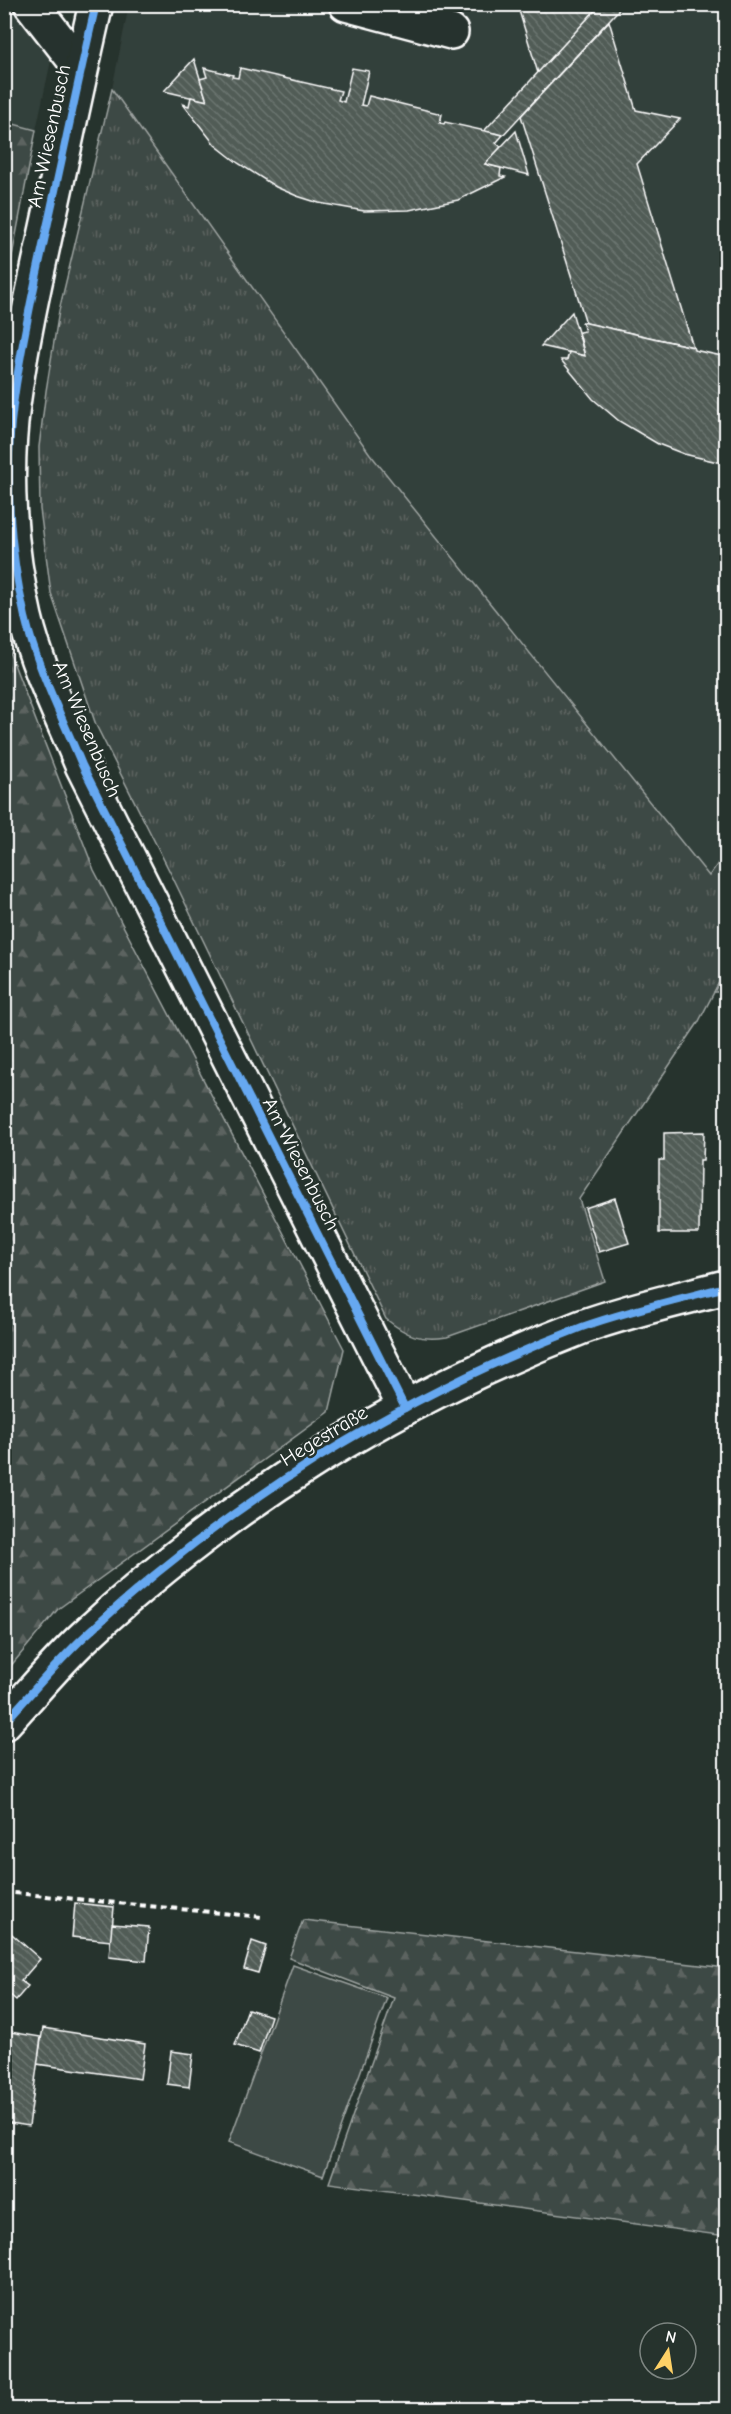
<svg xmlns="http://www.w3.org/2000/svg" width="731" height="2414" font-family="'Comic Neue',sans-serif">
<style>
.built{fill:#333f3a}
.grass{fill:url(#grass-tufts);stroke:#9ea4a2;stroke-width:1.5}
.forest{fill:url(#forest-firs);stroke:#9ea4a2;stroke-width:1.5}
.park{fill:#3e4944;stroke:#9ea4a2;stroke-width:1.5}
.building{fill:url(#building-back-hatch);stroke:#fff;stroke-width:1.5}
.lines{fill:none;stroke-linecap:round;stroke-linejoin:round}
.minor-casing{stroke:#fff;stroke-width:38}
.path{stroke:#fff;stroke-width:4;stroke-dasharray:6 4.5;stroke-linecap:butt}
.minor{stroke:#26332d;stroke-width:33}
.cycleway-casing{stroke:#26332d;stroke-width:11}
.cycleway{stroke:#66a8f1;stroke-width:8}
.labels{text-anchor:middle;dominant-baseline:central;stroke-width:5;stroke-linejoin:round;paint-order:stroke}
.street-label{font-size:20px;fill:#fff;stroke:#26332d}
</style>
<defs>
<pattern id="grass-tufts" width="24" height="20" patternUnits="userSpaceOnUse" patternTransform="scale(1.5)"><rect width="24" height="20" fill="#3e4944"/><path d="M3 7l-1-3M5 7V3M7 7l1-3M15 17l-1-3M17 17v-4M19 17l1-3" fill="none" stroke="#5b6460"/></pattern>
<pattern id="forest-firs" width="22" height="20" patternUnits="userSpaceOnUse" patternTransform="scale(1.5)"><rect width="22" height="20" fill="#3e4944"/><path d="M5 1l3.5 6h-7zM16 11l3.5 6h-7z" fill="#5b6460"/></pattern>
<pattern id="building-back-hatch" width="6" height="6" patternUnits="userSpaceOnUse" patternTransform="scale(1.5)"><rect width="6" height="6" fill="#515c57"/><path d="M-1 5l2 2M0 0l6 6M5-1l2 2" fill="none" stroke="#6b7470"/></pattern>
</defs>
<rect width="100%" height="100%" fill="#26332d"/>
<filter id="ink" filterUnits="userSpaceOnUse"><feTurbulence type="fractalNoise" baseFrequency=".0167" numOctaves="2"/><feDisplacementMap in="SourceGraphic" scale="12" xChannelSelector="R" yChannelSelector="G"/><feConvolveMatrix kernelMatrix="1 2 1 2 8 2 1 2 1" color-interpolation-filters="sRGB"/></filter>
<g filter="url(#ink)">
<g class="built">
<polygon points="5,5 63,5 36,130 6,122 5,126"/>
<polygon points="129,5 726,5 726,852 709,877 370,454 112,89"/>
</g>
<path class="grass" d="M112,89L370,454L709,876L726,852V969L698,1023L579,1199L605,1281L447,1337C420,1341 407,1336 386,1319L173,878L96,725L51,593L40,509L39,447L46,391L59,311Z"/>
<g class="forest">
<polygon points="6,122 36,130 5,293 4,126"/>
<polygon points="5,641 94,870 344,1349 329,1412 58,1609 5,1673"/>
<polygon points="726,969 726,992 714,992"/>
<polygon points="303,1920 726,1968 726,2236 329,2183 394,1998 289,1958"/>
</g>
<polygon class="park" points="293,1965 387,1998 323,2176 229,2142"/>
<g class="building">
<polygon points="517,4 601,4 538,73"/>
<polygon points="601,4 624,4 503,135 484,131"/>
<polygon points="609,21 636,110 680,119 637,164 693,347 586,323 521,116"/>
<polygon points="194,59 207,101 164,91"/>
<polygon points="204,68 233,75 232,77 238,78 240,68 341,91 338,100 344,102 352,68 369,71 361,105 366,106 369,96 442,114 440,123 444,124 445,122 503,135 496,143 501,147 485,164 501,168 500,176 505,177 458,200 409,210 364,211 319,203 297,196 276,187 238,163 215,145 183,104 189,106 191,97 207,101 200,79 207,77"/>
<polygon points="516,131 529,175 485,164 501,147"/>
<polygon points="572,312 585,356 541,346"/>
<polygon points="582,322 693,347 694,350 722,356 726,340 726,464 684,454 658,444 619,421 593,399 561,360 567,360 569,352 585,356 579,332 585,331"/>
<polygon points="704,1132 703,1160 700,1160 699,1233 659,1233 659,1160 664,1160 664,1133"/>
<polygon points="615,1198 629,1243 599,1252 585,1208"/>
<polygon points="75,1903 114,1907 111,1941 72,1937"/>
<polygon points="112,1924 149,1927 146,1961 109,1957"/>
<polygon points="4,1927 40,1959 21,1981 28,1986 16,2000 9,1994 6,1998 4,1996"/>
<polygon points="252,1941 266,1946 258,1973 244,1969"/>
<polygon points="248,2009 271,2016 259,2053 235,2045"/>
<polygon points="43,2028 145,2044 140,2079 37,2064"/>
<polygon points="4,2031 41,2037 29,2126 4,2122"/>
<polygon points="171,2051 193,2054 189,2087 167,2084"/>
</g>
<g class="lines">
<g class="minor-casing">
<g id="minor">
<polyline points="31,4 80,67"/>
<path d="M96,4C80,72 66,141 51,209C37,273 22,339 13,405C4,474 9,549 25,617C37,668 62,717 82,765L405,1408"/>
<polyline points="346,4 451,32"/>
<path d="M4,1723C31,1694 56,1663 85,1636C228,1502 399,1397 582,1327C629,1310 679,1299 726,1287"/>
</g>
</g>
<polyline class="path" points="4,1892 262,1917"/>
<use href="#minor" class="minor"/>
<g class="cycleway-casing">
<g id="cycleway">
<path d="M96,4C80,72 66,141 51,209C37,273 22,339 13,405C4,474 9,549 25,617C37,668 62,717 82,765L405,1408"/>
<path d="M4,1723C31,1694 56,1663 85,1636C228,1502 399,1397 582,1327C629,1310 679,1299 726,1287"/>
</g>
</g>
<use href="#cycleway" class="cycleway"/>
</g>
</g>
<g class="labels">
<g class="street-label">
<text transform="translate(49 136) rotate(-78)">Am Wiesenbusch</text>
<text transform="translate(87 729) rotate(67)">Am Wiesenbusch</text>
<text transform="translate(301 1164) rotate(63)">Am Wiesenbusch</text>
<text transform="translate(324 1436) rotate(-31)">Hegestraße</text>
</g>
</g>
<rect width="731" height="2414" fill="none" stroke="#26332d" stroke-width="24"/>
<rect x="12" y="12" width="707" height="2390" fill="none" stroke="#fff" stroke-width="2" filter="url(#ink)"/>
<g transform="translate(668 2351) rotate(12)"><circle r="28" fill="#26332d" stroke="#7d8581" stroke-width="1.5"/>
<path d="M0-4.5L10 22L0 15L-10 22Z" fill="#ffd166"/>
<text y="-9" font-size="16" font-weight="bold" text-anchor="middle" fill="#ffffff">N</text>
</g>
</svg>
